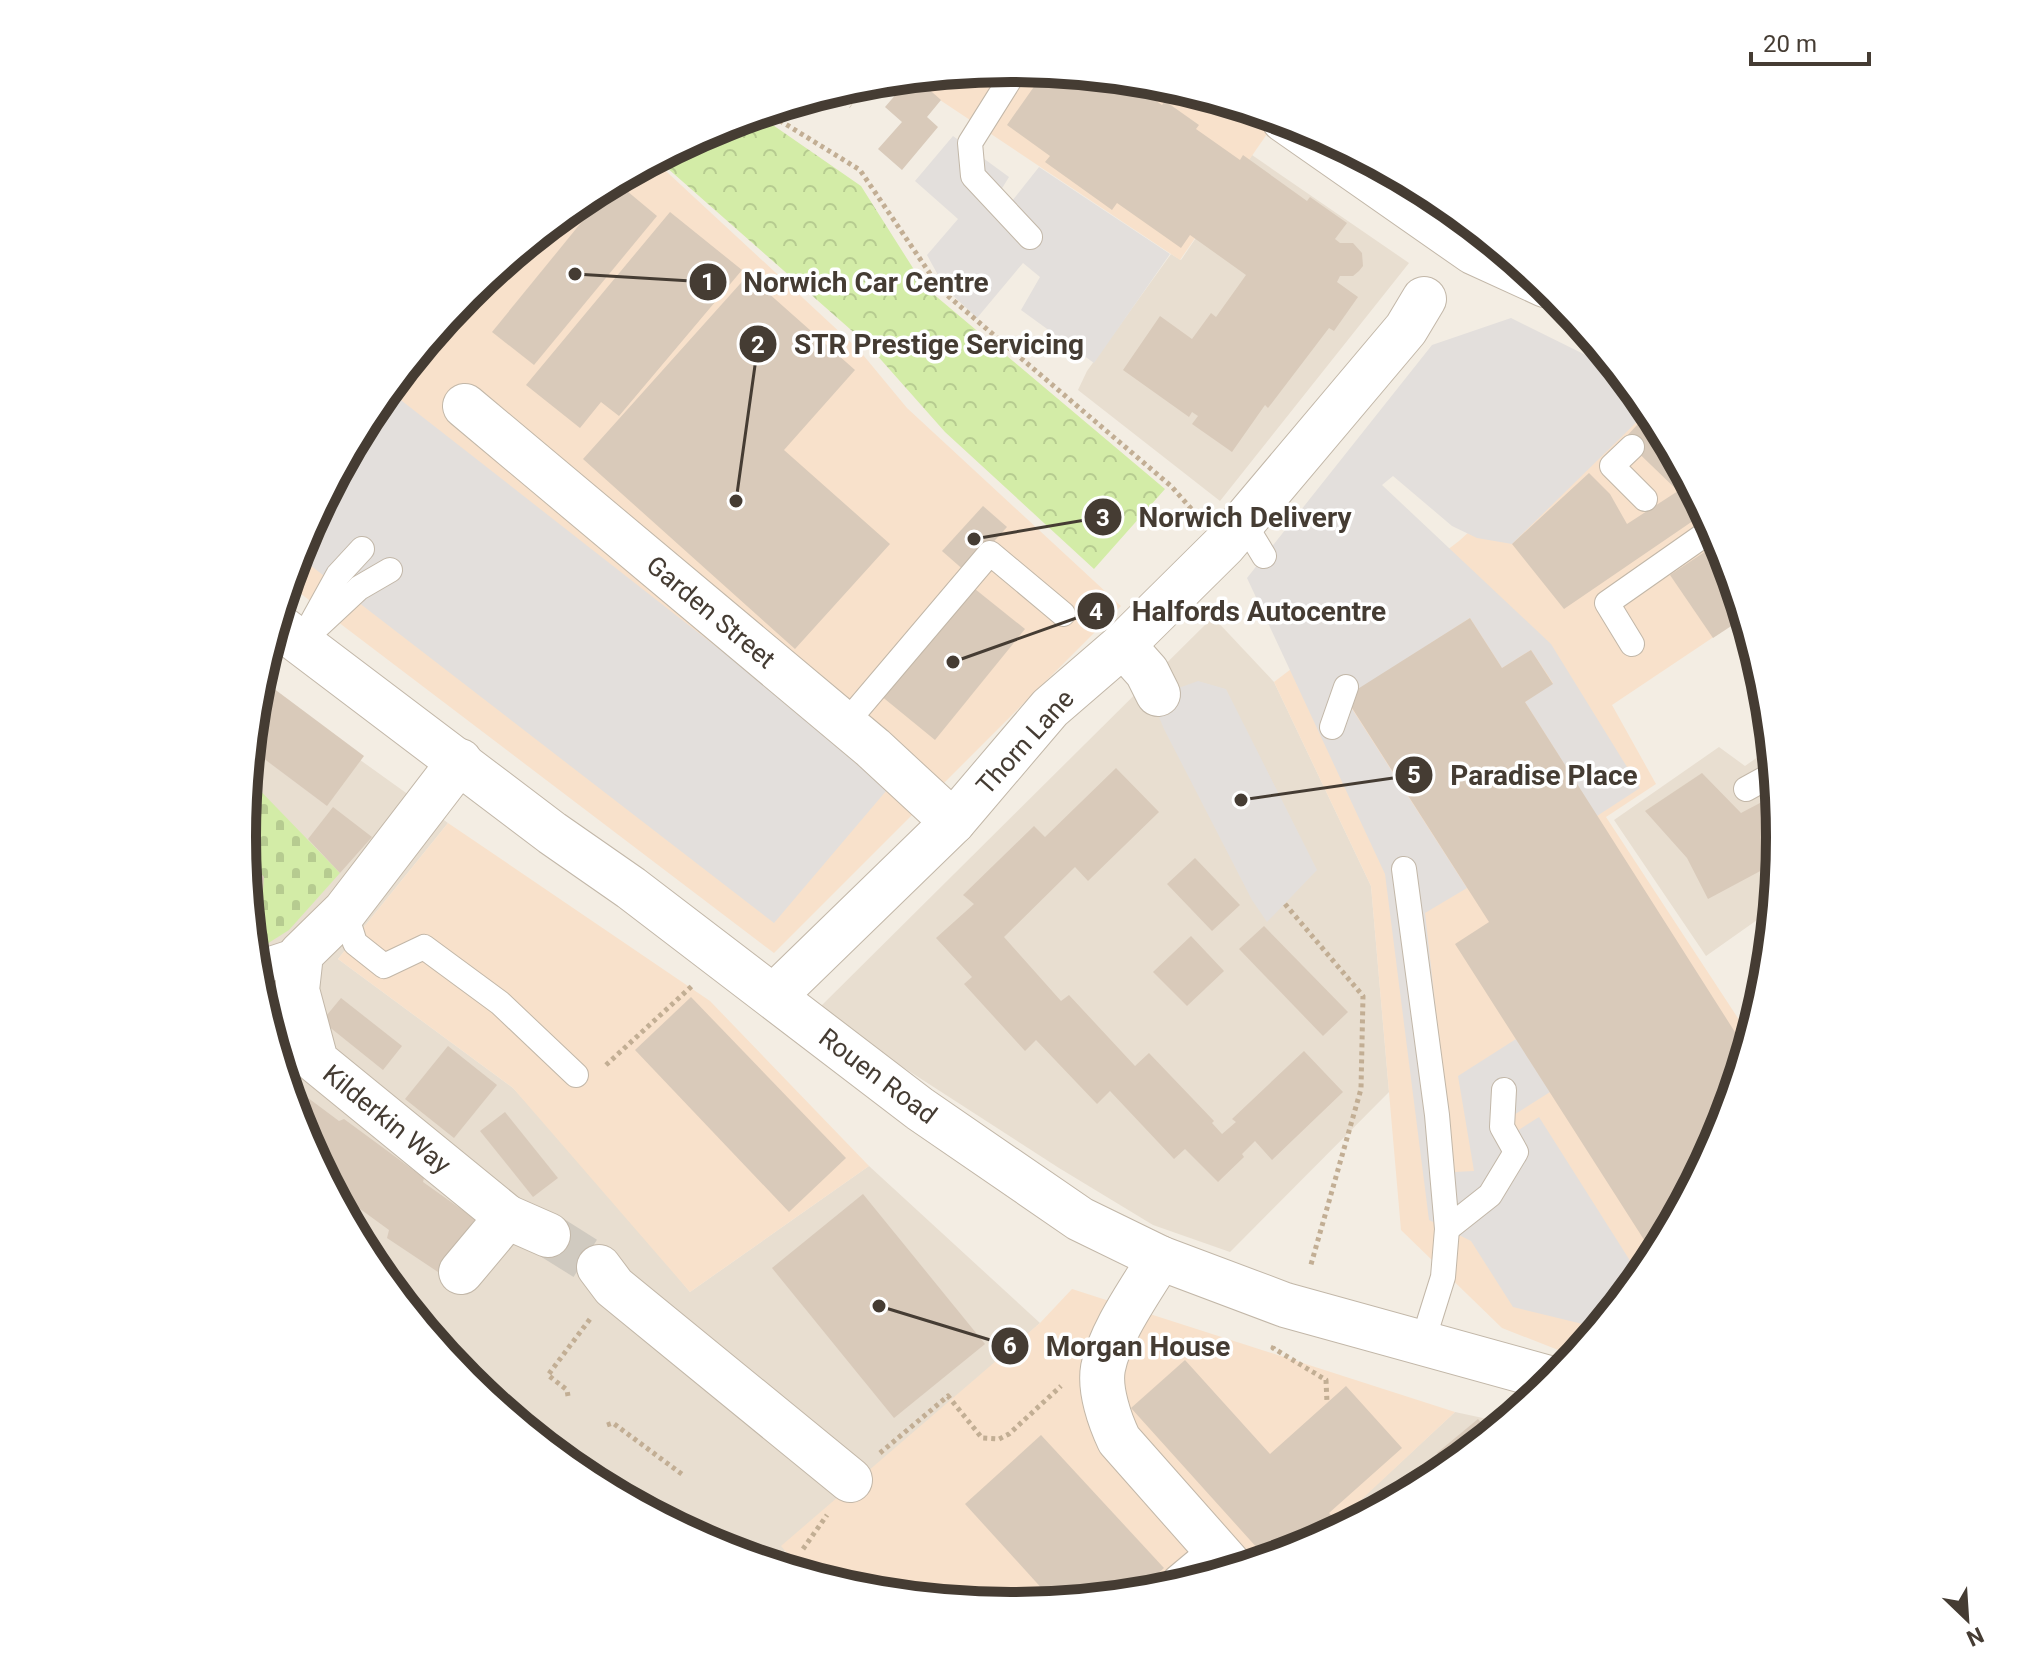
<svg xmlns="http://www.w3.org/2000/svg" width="2023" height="1675" font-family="Roboto,sans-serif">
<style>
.residential{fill:#e8ded0}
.commercial{fill:#f8e1cb}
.forest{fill:url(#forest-crowns)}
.cemetery{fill:url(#cemetery-stones)}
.parking{fill:#e3dfdc}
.building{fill:#d9caba}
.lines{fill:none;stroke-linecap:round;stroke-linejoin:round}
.minor-tunnel{stroke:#d0cac0;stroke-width:44;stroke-dasharray:44 22;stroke-linecap:butt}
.service-casing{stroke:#c2b7a8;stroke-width:26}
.pedestrian-casing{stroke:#c2b7a8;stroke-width:36}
.minor-casing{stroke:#c2b7a8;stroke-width:46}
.tertiary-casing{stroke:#c2b7a8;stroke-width:46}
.path{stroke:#c2ae94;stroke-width:5;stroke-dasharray:4 4;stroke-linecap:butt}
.service{stroke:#fff;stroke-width:24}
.pedestrian{stroke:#fff;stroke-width:34}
.minor{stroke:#fff;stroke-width:44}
.tertiary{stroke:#fff;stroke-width:44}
.labels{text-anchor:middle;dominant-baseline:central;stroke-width:7;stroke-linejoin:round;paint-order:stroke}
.street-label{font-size:26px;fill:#453c33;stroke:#fff}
.rim{fill:none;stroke:#453c33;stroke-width:10}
.leader{fill:none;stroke:#453c33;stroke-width:3}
.callout-dot{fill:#453c33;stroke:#fff;stroke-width:3}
.mark-label{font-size:24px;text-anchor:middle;font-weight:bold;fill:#fff}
.callout-label{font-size:28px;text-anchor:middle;font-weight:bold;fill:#453c33;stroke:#fff;stroke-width:7;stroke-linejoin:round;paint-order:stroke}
</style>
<defs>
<pattern id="forest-crowns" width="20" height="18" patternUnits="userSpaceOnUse" patternTransform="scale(2)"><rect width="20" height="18" fill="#d3eca7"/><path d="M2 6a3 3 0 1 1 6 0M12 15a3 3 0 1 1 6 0" fill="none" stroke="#b6cb90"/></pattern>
<pattern id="cemetery-stones" width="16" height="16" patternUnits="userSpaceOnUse" patternTransform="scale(2)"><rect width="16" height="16" fill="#d3eca7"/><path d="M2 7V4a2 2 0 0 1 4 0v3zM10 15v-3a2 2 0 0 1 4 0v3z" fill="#b6cb90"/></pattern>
</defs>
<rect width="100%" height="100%" fill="#f3ede3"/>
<g class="residential">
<polygon points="1252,155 1409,263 1220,501 1078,390 1087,371 1171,254 1181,260"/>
<polygon points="1213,617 1274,682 1371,886 1389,1092 1230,1252 1153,1225 1059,1168 816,1011"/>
<polygon points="257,686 448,823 338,959 513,1088 591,1172 690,1292 869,1166 1040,1323 770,1564 717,1548 584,1477 467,1381 371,1265 300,1132 257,987 242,837"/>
<polygon points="1719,747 1745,766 1772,747 1781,838 1774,908 1706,956 1614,820"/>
<polygon points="1455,1412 1506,1423 1439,1478 1350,1525 1345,1514"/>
</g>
<g class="commercial">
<polygon points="1012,68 1162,83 1278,118 1180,260 907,78"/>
<polygon points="654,160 859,350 907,408 1121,606 774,953 288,584 301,543 372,410 468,293 584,197"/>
<polygon points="1631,385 1652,410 1723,543 1745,616 1612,705 1656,784 1606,817 1751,1038 1722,1132 1651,1265 1576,1357 1502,1328 1401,1230 1371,886 1274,682 1459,541"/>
<polygon points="448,823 710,1001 869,1166 690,1292 513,1088 338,959"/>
<polygon points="1072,1289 1455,1412 1346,1514 1350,1525 1306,1549 1209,1578 1188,1560 1146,1594 1011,1607 861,1592 806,1575 781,1546 1040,1323"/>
</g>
<polygon class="forest" points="757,114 861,186 925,287 1165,489 1094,569 945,432 867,344 657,159 717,126"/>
<polygon class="cemetery" points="248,778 340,873 289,930 253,953 242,837"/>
<g class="parking">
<polygon points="953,136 1009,177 1001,190 1012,201 1039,167 1170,254 1094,363 1021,310 1040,277 1023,263 977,318 945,288 927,255 958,219 915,181"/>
<polygon points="1511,318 1620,372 1650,409 1512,544 1477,538 1452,526 1393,476 1382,485 1551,644 1640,788 1597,816 1525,702 1553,683 1531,650 1502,668 1470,618 1345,698 1467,888 1425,913 1454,1172 1474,1171 1458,1076 1516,1039 1550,1092 1506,1120 1514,1133 1539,1117 1641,1278 1599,1328 1513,1307 1471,1241 1429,1220 1385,874 1247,578 1432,345"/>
<polygon points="388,390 892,784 774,923 297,555 301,543 372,410"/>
<polygon points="1198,681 1226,689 1317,870 1267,922 1252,900 1164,729 1151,698"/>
</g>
<g class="building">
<polygon points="1045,71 1133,80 1136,82 1133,85 1162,105 1165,101 1199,125 1196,129 1240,160 1243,155 1307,201 1310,197 1347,223 1335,239 1340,243 1353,243 1362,253 1363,266 1359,271 1353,276 1340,276 1337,282 1358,297 1334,331 1329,328 1268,408 1265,405 1232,452 1192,424 1198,416 1192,412 1189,417 1123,370 1160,316 1192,339 1211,313 1216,317 1246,275 1190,235 1181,248 1117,203 1112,210 1045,162 1050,156 1007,125"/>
<polygon points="965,73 956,85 942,75"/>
<polygon points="915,77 941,100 927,117 938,127 902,170 878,149 902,122 885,107 910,78"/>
<polygon points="615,181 657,216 534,365 492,332"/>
<polygon points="670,212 742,270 619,416 601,402 580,428 526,385"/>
<polygon points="748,275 855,370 784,450 890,544 795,649 583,459"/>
<polygon points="1651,410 1706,512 1564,609 1512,544 1589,473 1610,494 1627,524 1678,491 1624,439"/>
<polygon points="983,506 1007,527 966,572 942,551"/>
<polygon points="1721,541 1745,617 1713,638 1670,575"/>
<polygon points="970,585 1025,629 935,740 880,695"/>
<polygon points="1470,618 1502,668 1531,650 1553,684 1525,702 1747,1051 1722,1132 1655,1257 1455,944 1489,922 1345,697"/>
<polygon points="269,685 364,756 327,806 251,749 255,704"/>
<polygon points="1116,768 1159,812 1088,881 1075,867 1004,937 1061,1001 1069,995 1135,1066 1149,1053 1214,1121 1212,1123 1222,1134 1236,1122 1232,1119 1304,1051 1343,1092 1272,1160 1255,1141 1242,1154 1244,1157 1218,1182 1185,1149 1174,1159 1110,1091 1097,1104 1036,1040 1025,1051 964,984 972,977 936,938 974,904 963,895 1034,826 1045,837"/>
<polygon points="1702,773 1741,813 1777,794 1781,838 1779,861 1708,899 1687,858 1645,811"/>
<polygon points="333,807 372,837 340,873 308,839"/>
<polygon points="1195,858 1240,905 1212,931 1167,884"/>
<polygon points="245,863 254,865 264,877 263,891 259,898 251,901 248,901"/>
<polygon points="1264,926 1348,1012 1323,1036 1239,949"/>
<polygon points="1191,936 1224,971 1187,1006 1153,972"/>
<polygon points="691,997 846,1158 789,1212 635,1050"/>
<polygon points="341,998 402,1046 383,1070 322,1021"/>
<polygon points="265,1013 286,1035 274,1045"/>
<polygon points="448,1046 497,1085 454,1138 405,1099"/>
<polygon points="292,1086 339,1121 344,1119 397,1158 424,1178 423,1182 475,1219 438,1272 387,1238 389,1230 330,1187 300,1132 288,1092"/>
<polygon points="505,1112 558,1178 533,1197 480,1131"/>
<polygon points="863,1194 985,1344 894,1418 772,1268"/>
<polygon points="1185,1360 1270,1454 1346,1386 1402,1448 1329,1513 1343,1529 1306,1549 1268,1560 1131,1408"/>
<polygon points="1478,1419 1491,1435 1449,1469 1437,1453"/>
<polygon points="1041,1435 1164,1568 1135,1595 1055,1603 965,1504"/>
</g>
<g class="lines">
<polyline class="minor-tunnel" points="548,1235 599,1267"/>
<g class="service-casing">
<g id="service">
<polyline points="1017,68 970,143 973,176 1030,237"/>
<polyline points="1632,447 1612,466 1645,499"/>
<polyline points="1244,523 1264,556"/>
<polyline points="312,622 338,575 362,549"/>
<polyline points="301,642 359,588 390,570"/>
<polyline points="1632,644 1607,603 1714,528"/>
<polyline points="845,724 990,553 1063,614"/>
<polyline points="1332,727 1346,687"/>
<polyline points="1746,789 1775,773"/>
<polyline points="1404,869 1437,1115 1447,1229 1443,1277 1422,1344"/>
<polyline points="345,911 355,943 384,966 424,947 500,1003 576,1075"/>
<polyline points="1447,1229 1490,1195 1516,1152 1502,1127 1504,1090"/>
</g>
</g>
<g class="pedestrian-casing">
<polyline id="pedestrian" points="255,969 301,954"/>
</g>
<g class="minor-casing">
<g id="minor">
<polyline points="465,406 873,748 953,822"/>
<polyline points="1123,645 1147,672 1158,694"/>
<polyline points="460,761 345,911 301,954 297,990 316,1061 507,1217 461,1272"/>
<polyline points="774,996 953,822 1050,708 1123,645 1224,545 1406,329 1424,299"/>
<polyline points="507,1217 548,1235"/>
<path d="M1160,1258C1141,1290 1110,1332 1103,1368C1099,1390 1110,1421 1119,1440L1234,1570"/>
<polyline points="599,1267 614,1287 850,1480"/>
<polyline points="1182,1586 1219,1555"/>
</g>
</g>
<g class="tertiary-casing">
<g id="tertiary">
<polyline points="1284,120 1473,252 1545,285"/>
<polyline points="276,624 552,833 631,888 920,1109 1080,1219 1160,1258 1285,1305 1556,1380"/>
</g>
</g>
<g class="path">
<polyline points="831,92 851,106"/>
<polyline points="766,112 860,170 941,290 1171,486 1196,514"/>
<polyline points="1285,904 1363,996 1361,1089 1310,1268"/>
<polyline points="606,1065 693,985"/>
<polyline points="370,1262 413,1294 419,1303"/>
<polyline points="1274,1346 1273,1348 1326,1380 1327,1403"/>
<polyline points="568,1396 567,1390 548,1375 590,1319"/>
<polyline points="607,1425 613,1423 683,1475"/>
<polyline points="880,1453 948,1396 982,1438 999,1439 1009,1434 1061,1386"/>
<polyline points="803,1549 827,1515"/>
</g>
<use href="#service" class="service"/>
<use href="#pedestrian" class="pedestrian"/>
<use href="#minor" class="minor"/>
<use href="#tertiary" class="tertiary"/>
</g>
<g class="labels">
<g class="street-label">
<text transform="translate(711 612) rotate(40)">Garden Street</text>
<text transform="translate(1025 742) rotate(-48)">Thorn Lane</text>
<text transform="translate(878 1076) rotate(37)">Rouen Road</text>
<text transform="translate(387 1119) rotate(39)">Kilderkin Way</text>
</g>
</g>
<path d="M0 0H2023V1675H0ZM256 837a755 755 0 1 1 1510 0a755 755 0 1 1-1510 0Z" fill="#fff" fill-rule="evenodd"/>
<path class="rim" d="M256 837a755 755 0 1 1 1510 0a755 755 0 1 1-1510 0Z"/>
<path class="leader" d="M575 274L708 282M736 501L758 344M974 539L1103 517M953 662L1096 611M1241 800L1414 775M879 1306L1010 1346"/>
<g class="callout-dot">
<circle cx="575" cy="274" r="8"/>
<circle cx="736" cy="501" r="8"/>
<circle cx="974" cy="539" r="8"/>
<circle cx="953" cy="662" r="8"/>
<circle cx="1241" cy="800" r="8"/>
<circle cx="879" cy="1306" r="8"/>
<circle cx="708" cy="282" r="20"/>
<circle cx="758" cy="344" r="20"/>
<circle cx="1103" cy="517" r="20"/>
<circle cx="1096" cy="611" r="20"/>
<circle cx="1414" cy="775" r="20"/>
<circle cx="1010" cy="1346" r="20"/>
</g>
<g class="mark-label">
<text x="708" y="290">1</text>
<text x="758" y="353">2</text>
<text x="1103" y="526">3</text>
<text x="1096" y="620">4</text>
<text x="1414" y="783">5</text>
<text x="1010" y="1354">6</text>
</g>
<g class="callout-label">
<text x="866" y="292">Norwich Car Centre</text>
<text x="939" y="354">STR Prestige Servicing</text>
<text x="1245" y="527">Norwich Delivery</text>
<text x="1259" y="621">Halfords Autocentre</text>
<text x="1544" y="785">Paradise Place</text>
<text x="1138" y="1356">Morgan House</text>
</g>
<g transform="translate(1967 1619) rotate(155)" stroke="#ffffff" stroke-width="6" paint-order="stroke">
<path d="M0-6L14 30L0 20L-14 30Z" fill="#453c33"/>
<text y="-12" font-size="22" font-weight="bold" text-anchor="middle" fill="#453c33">N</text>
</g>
<path d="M1751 52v12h118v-12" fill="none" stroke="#453c33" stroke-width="4"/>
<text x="1763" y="52" font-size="24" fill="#453c33" stroke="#ffffff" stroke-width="6" paint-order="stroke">20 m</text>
</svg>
